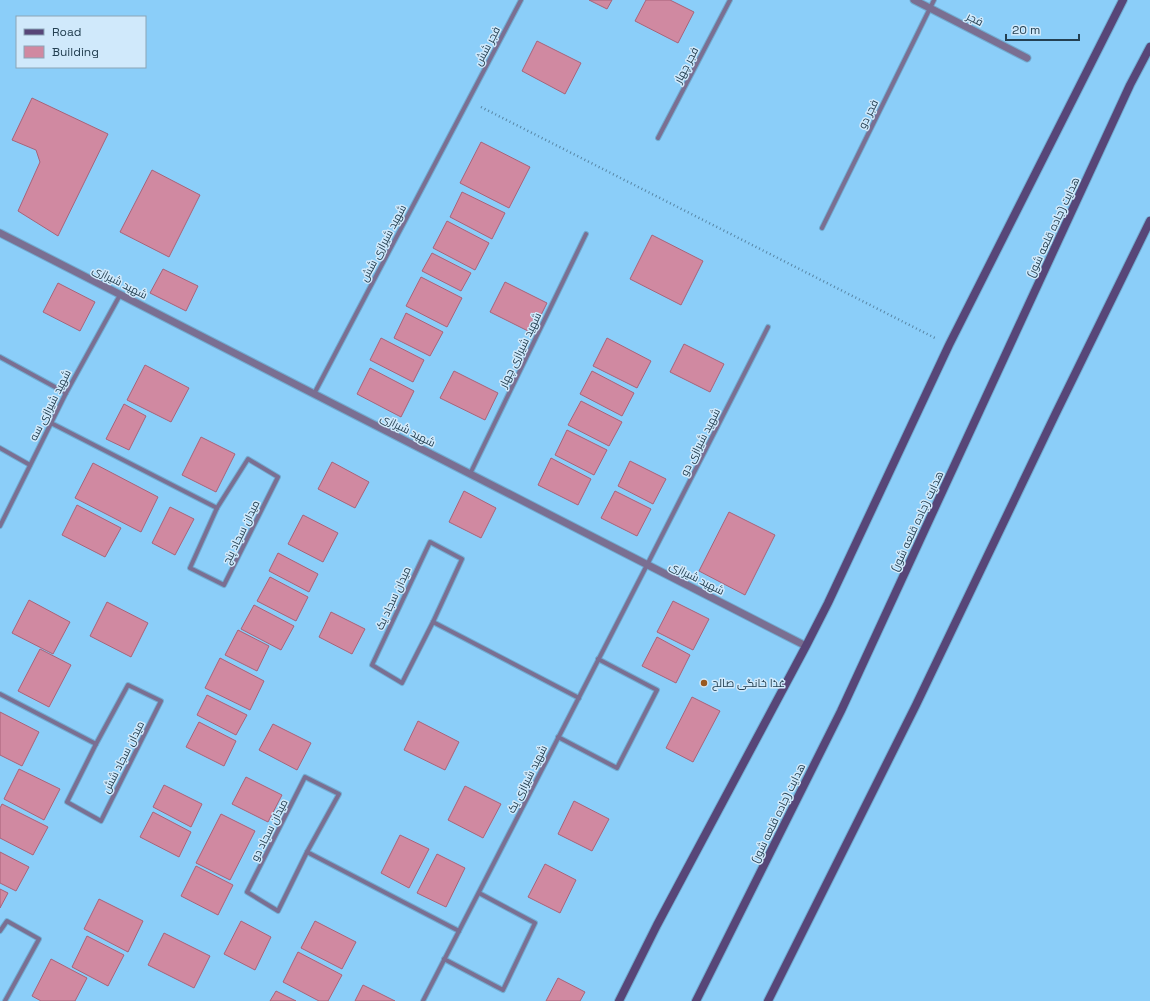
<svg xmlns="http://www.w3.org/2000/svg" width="1150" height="1001" font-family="'Space Grotesk',Cairo,sans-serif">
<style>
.building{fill:#d089a1;stroke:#a7637a}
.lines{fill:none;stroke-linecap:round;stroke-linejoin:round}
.minor-casing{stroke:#72acd1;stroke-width:6}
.tertiary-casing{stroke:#72acd1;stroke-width:9}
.secondary-casing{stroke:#72acd1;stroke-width:10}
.path{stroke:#5786a5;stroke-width:2.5;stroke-dasharray:1 3;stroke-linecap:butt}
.minor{stroke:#7a6f92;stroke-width:4}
.tertiary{stroke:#7a6f92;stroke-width:7}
.secondary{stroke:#574678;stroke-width:8}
.poi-dot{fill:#995a22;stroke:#d0e9fb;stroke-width:1.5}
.labels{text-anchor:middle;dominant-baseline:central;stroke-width:3;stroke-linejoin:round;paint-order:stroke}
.street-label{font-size:11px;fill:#244052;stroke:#d0e9fb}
.poi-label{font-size:11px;fill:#244052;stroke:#d0e9fb;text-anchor:start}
</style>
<rect width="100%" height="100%" fill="#8bcef9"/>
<g class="building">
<polygon points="589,0 612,0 607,9"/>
<polygon points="646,0 670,0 694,12 678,43 635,21"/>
<polygon points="537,41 581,63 565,94 522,71"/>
<polygon points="32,98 108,134 58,236 18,211 40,162 36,150 12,140"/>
<polygon points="481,142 530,167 509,208 460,183"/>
<polygon points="152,170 200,195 169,257 120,232"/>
<polygon points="462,192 505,213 492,239 450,217"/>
<polygon points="447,221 489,243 475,270 433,248"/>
<polygon points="652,235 703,261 681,305 630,279"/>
<polygon points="432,253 471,273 461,291 422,271"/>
<polygon points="163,269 198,286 186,311 150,293"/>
<polygon points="421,277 462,298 447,327 406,306"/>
<polygon points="505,282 547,303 532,333 490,312"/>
<polygon points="58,283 95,302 80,331 43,312"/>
<polygon points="406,313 443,332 430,356 394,338"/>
<polygon points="381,338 424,360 413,382 370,360"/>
<polygon points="607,338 651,361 637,388 593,366"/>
<polygon points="684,344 724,364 710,392 670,372"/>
<polygon points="145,365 189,388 171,422 127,400"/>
<polygon points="370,368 414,391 401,417 357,394"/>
<polygon points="454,371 498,393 485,420 440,398"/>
<polygon points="592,371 634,393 622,416 580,394"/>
<polygon points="581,401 622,422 609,446 568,425"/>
<polygon points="124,404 146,416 129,450 106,439"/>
<polygon points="567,430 607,450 594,475 555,455"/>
<polygon points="201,437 235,454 216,492 182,475"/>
<polygon points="551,458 591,479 578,505 538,485"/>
<polygon points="630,461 666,479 653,504 618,486"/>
<polygon points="332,462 369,482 355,508 318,489"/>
<polygon points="93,463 158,497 141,532 75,498"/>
<polygon points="464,491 496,508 481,538 449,522"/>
<polygon points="615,491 651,509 637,536 601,518"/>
<polygon points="77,505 121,528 105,557 62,535"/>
<polygon points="170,507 194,519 175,555 152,543"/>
<polygon points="729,512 775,535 745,595 699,571"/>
<polygon points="303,515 338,533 323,562 288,544"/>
<polygon points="278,553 318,574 309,592 269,571"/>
<polygon points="270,577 308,597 296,621 257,601"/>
<polygon points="29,600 70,622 53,654 12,633"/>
<polygon points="673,601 709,619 693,650 657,632"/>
<polygon points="107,602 148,623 131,657 90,636"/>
<polygon points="254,605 294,626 281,650 241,629"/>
<polygon points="331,612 365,629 352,654 319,637"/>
<polygon points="238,630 269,646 257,671 225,655"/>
<polygon points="657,637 690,655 676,683 642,666"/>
<polygon points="40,649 71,665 49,707 18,691"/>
<polygon points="220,658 264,681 250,710 205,688"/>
<polygon points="207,695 247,715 236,735 197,715"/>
<polygon points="692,697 720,711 693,762 666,748"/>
<polygon points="0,712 39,732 22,766 0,755"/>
<polygon points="418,721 459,742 445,770 404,750"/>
<polygon points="199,722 236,741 224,766 186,747"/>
<polygon points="273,724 311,743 297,770 259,750"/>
<polygon points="19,769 60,789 44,820 4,799"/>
<polygon points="246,777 282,795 268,822 232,804"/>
<polygon points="164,785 202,804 191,827 153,807"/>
<polygon points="465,786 501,804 483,838 448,820"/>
<polygon points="574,801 609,819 592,851 558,834"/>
<polygon points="2,804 48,827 33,855 0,838 0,808"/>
<polygon points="153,812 191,832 179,857 140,837"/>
<polygon points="221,814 255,831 230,880 196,863"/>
<polygon points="400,835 429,849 409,888 381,873"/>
<polygon points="0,852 29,867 16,891 0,883"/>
<polygon points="437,854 465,868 446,907 417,893"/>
<polygon points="545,864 576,880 560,913 528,897"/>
<polygon points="196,866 233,885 218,915 181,896"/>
<polygon points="0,889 8,893 0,908"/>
<polygon points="99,899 143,921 128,952 84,929"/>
<polygon points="241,921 271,937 255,970 224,954"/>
<polygon points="315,921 356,942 342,969 301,948"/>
<polygon points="164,933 210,956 194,988 148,965"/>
<polygon points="87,936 124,955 108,986 72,967"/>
<polygon points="298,952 342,975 328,1001 319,1001 283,982"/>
<polygon points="51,959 87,978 75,1001 41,1001 32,996"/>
<polygon points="558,978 585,992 580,1001 546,1001"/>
<polygon points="363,985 395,1001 355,1001"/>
<polygon points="276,991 296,1001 270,1001"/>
</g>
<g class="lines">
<g class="minor-casing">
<g id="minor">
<polyline points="658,138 730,0"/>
<polyline points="822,228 934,0"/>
<polyline points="0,357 66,393"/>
<polyline points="314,394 521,0"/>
<polyline points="51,423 217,508"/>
<polyline points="0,448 30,465"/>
<polygon points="248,459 278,477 224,585 190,568 217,508"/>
<polyline points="470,474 586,234"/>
<polyline points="0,526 66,393 120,295"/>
<polygon points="430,542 462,559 433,622 402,683 372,665"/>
<polyline points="433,622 579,698"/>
<polygon points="128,685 161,701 101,821 67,802 96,744"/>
<polyline points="0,694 96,744"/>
<polyline points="558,737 617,768 657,690 598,659"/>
<polygon points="305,777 339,794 307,852 278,911 247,892"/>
<polyline points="307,852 459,931"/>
<polyline points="0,931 7,921 39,939 5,1001"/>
<polyline points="444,959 503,990 535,923 479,893"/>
<polyline points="423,1001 647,565 768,327"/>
</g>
</g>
<g class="tertiary-casing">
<g id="tertiary">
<polyline points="914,0 1027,58"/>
<polyline points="0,233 806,646"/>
</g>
</g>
<g class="secondary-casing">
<g id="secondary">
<polyline points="619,1001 657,925 806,646 828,603 949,345 1123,0"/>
<polyline points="696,1001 841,711 1130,85 1150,47"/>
<polyline points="768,1001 916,705 1055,415 1150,221"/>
</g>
</g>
<polyline class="path" points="481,107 935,338"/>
<use href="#minor" class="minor"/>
<use href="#tertiary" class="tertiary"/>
<use href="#secondary" class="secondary"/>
</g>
<circle class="poi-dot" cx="704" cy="683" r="4"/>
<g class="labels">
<g class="street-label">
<text transform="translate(975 19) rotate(27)">فجر</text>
<text transform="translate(487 46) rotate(-62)">فجر شش</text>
<text transform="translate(686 65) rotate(-62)">فجر چهار</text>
<text transform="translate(868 114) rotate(-64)">فجر دو</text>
<text transform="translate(1053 227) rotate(-65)">هدایت (جاده قلعه شور)</text>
<text transform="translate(383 243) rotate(-62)">شهید شیرازی شش</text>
<text transform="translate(120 282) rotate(27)">شهید شیرازی</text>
<text transform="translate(520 350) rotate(-64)">شهید شیرازی چهار</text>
<text transform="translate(50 405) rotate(-63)">شهید شیرازی سه</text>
<text transform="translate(408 430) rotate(27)">شهید شیرازی</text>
<text transform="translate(700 442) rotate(-63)">شهید شیرازی دو</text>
<text transform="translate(917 521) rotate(-65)">هدایت (جاده قلعه شور)</text>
<text transform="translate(241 532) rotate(-64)">میدان سجاد پنج</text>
<text transform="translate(697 578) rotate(27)">شهید شیرازی</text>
<text transform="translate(393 598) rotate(-65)">میدان سجاد یک</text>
<text transform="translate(123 757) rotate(-63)">میدان سجاد شش</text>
<text transform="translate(527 779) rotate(-63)">شهید شیرازی یک</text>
<text transform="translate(778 813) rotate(-64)">هدایت (جاده قلعه شور)</text>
<text transform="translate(269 830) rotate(-63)">میدان سجاد دو</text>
</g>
<g class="poi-label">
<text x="712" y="683">غذا خانگی صالح</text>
</g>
</g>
<rect x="16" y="16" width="130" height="52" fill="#d0e9fb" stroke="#8ba5b7"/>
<rect x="24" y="29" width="20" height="6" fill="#574678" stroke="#8ba5b7"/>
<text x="52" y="36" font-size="12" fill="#244052">Road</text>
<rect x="24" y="46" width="20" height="12" fill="#d089a1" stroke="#8ba5b7"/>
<text x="52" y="56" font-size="12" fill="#244052">Building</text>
<path d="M1006 34v6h73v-6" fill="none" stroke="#244052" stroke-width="2"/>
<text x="1012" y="34" font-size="12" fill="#244052" stroke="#d0e9fb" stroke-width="3" paint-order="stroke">20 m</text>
</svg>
